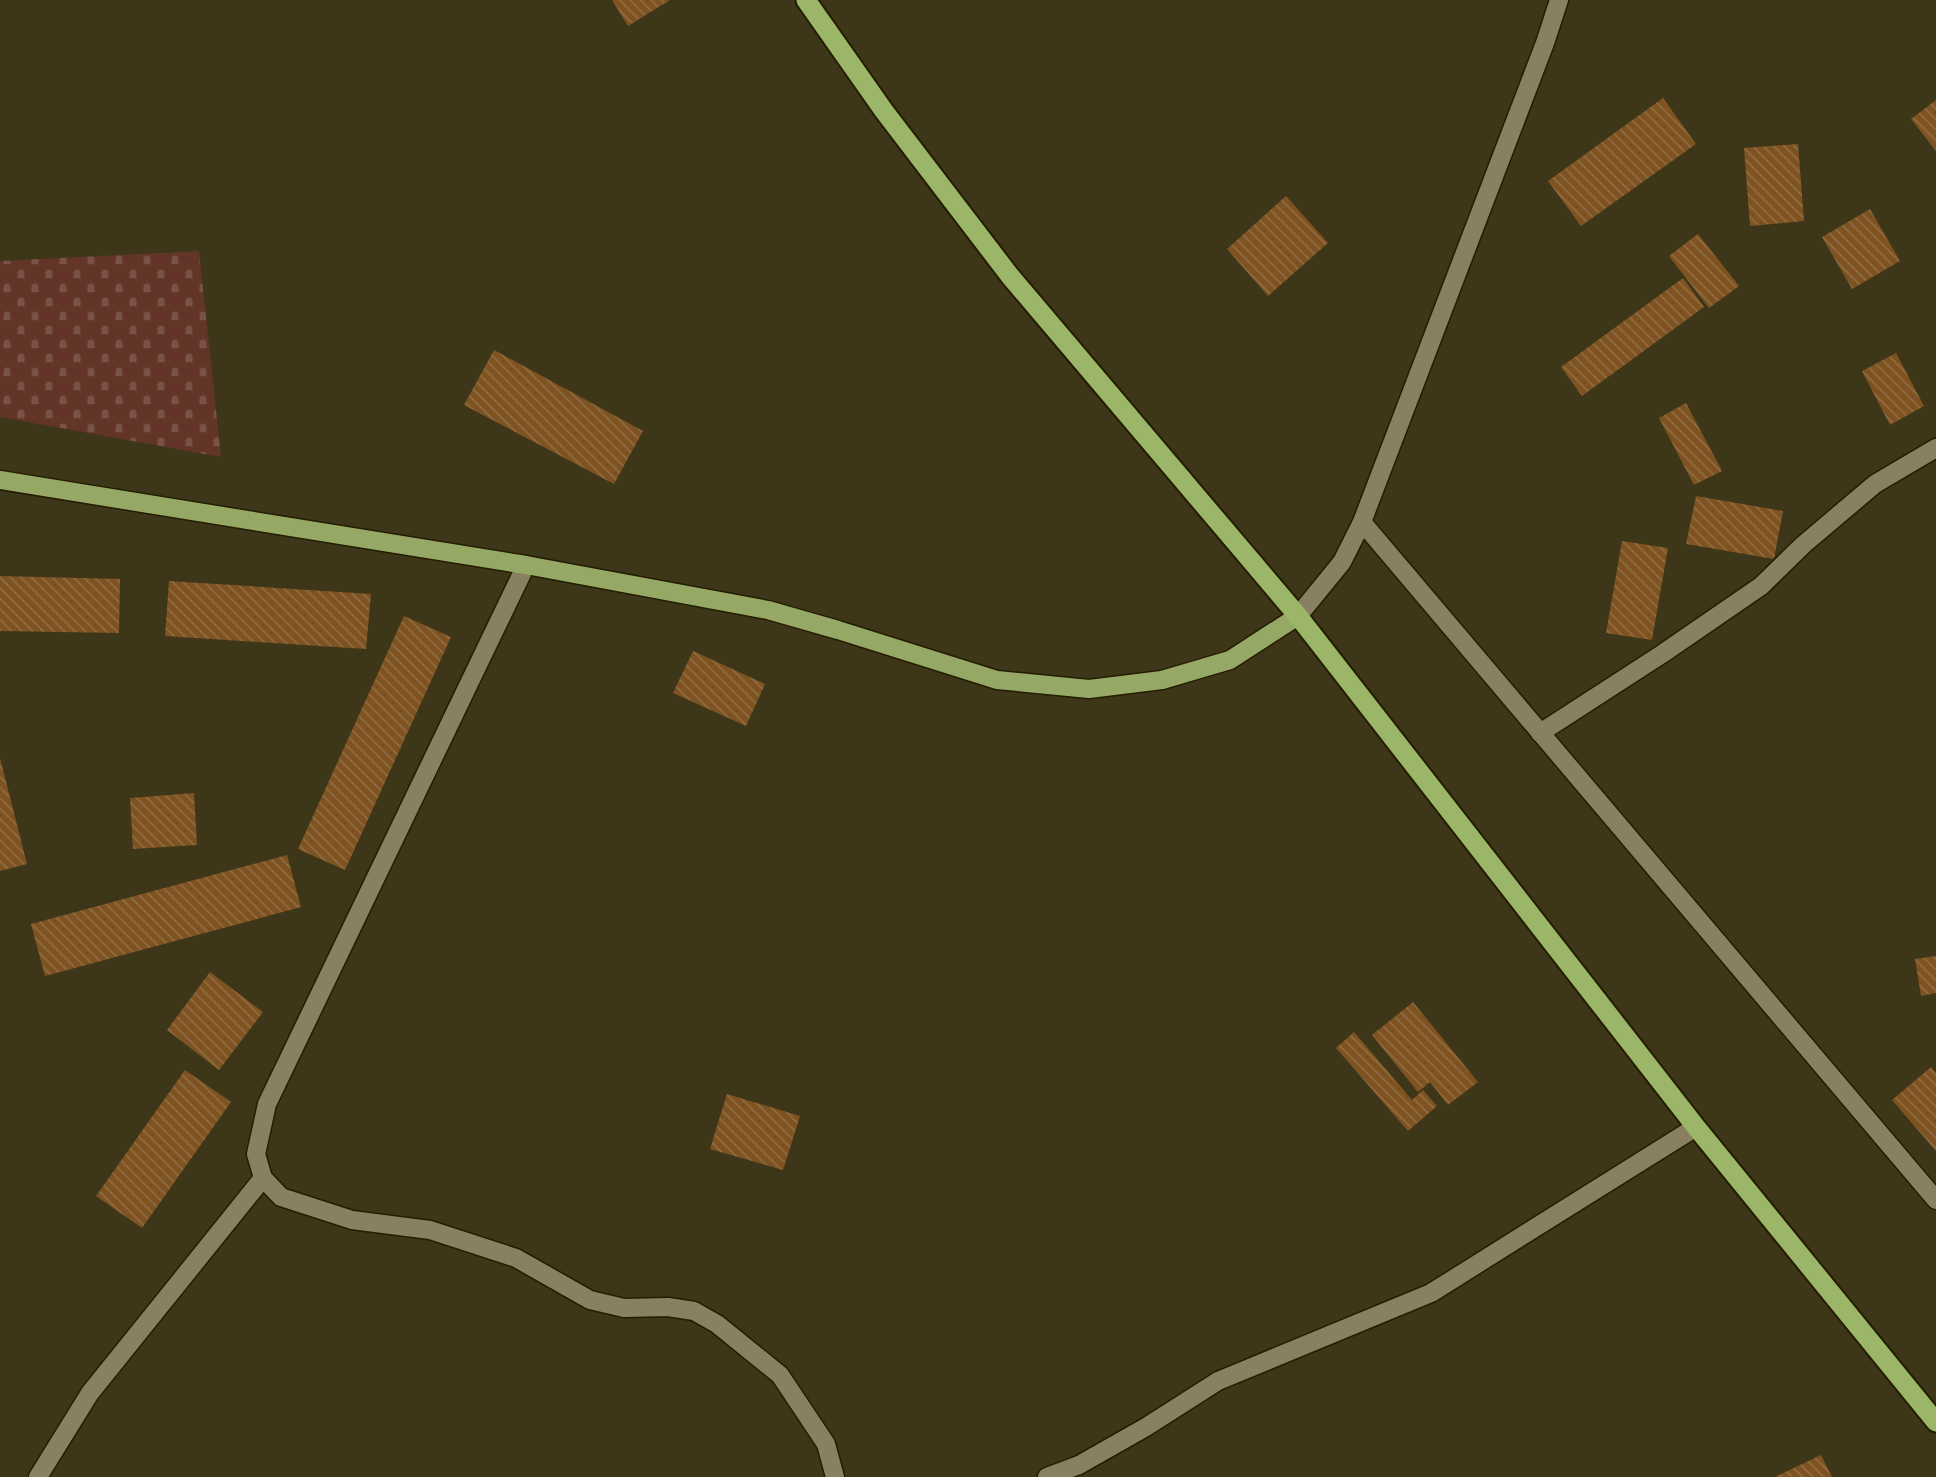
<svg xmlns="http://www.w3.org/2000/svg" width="1936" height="1477" font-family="Signika,sans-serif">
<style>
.cemetery{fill:url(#cemetery-stones)}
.building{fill:url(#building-back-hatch)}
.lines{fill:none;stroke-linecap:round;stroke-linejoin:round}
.minor-casing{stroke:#241d00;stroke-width:21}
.primary-casing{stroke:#241d00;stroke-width:21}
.trunk-casing{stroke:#241d00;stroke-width:23}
.minor{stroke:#888060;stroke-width:18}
.primary{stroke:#96a866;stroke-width:18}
.trunk{stroke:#9bb668;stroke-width:19}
</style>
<defs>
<pattern id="cemetery-stones" width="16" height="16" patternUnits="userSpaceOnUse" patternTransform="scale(1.75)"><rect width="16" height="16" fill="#623528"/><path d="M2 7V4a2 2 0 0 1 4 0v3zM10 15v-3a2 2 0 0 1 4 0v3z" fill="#795247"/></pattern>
<pattern id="building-back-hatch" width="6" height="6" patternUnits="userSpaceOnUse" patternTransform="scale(1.75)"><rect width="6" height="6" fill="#7e5321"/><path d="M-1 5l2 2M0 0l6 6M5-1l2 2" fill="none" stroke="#916c41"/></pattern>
</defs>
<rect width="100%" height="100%" fill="#3d3618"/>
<polygon class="cemetery" points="199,251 221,457 0,417 0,261"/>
<g class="building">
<polygon points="612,0 670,0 628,26"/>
<polygon points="1663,98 1696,144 1581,226 1548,181"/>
<polygon points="1936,100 1936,151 1911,119"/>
<polygon points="1798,144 1804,221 1750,226 1744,148"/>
<polygon points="1286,196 1328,243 1268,296 1227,249"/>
<polygon points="1870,209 1900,261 1852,289 1822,237"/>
<polygon points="1698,234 1739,286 1709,308 1669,256"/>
<polygon points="1683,278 1704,307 1582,396 1561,367"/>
<polygon points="494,350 643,431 614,484 464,405"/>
<polygon points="1896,353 1924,406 1890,425 1862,371"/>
<polygon points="1686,403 1722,471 1694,485 1659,418"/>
<polygon points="1696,496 1783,511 1774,559 1686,544"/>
<polygon points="1622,541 1668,548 1652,640 1606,633"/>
<polygon points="0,576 120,579 119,633 0,631"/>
<polygon points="169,581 371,594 366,649 165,636"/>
<polygon points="404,616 451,637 345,870 298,849"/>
<polygon points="693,651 765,684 746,726 673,693"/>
<polygon points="0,758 27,864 0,871"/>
<polygon points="194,793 197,845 133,849 130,798"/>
<polygon points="287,855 301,907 45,976 31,924"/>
<polygon points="1936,956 1936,993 1921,996 1915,959"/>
<polygon points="210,972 263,1012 219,1070 167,1030"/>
<polygon points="1413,1002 1478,1082 1448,1105 1430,1082 1418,1092 1372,1035"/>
<polygon points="1354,1032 1412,1100 1423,1090 1437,1106 1408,1131 1336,1048"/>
<polygon points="1931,1067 1936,1073 1936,1151 1892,1100"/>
<polygon points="185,1070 231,1102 142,1228 96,1196"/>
<polygon points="727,1094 800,1116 783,1170 710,1149"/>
<polygon points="1821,1455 1832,1477 1775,1477"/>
</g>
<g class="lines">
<g class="minor-casing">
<g id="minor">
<polyline points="1362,522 1936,1200"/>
<polyline points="526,565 267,1104 256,1154 263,1178 281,1197 352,1220 430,1230 516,1258 590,1300 624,1308 668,1307 694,1311 717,1324 780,1375 826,1444 835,1477"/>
<polyline points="1298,616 1342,562 1362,522 1545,43 1559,0"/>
<polyline points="1540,733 1662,654 1761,586 1803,545 1875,484 1936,448"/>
<polyline points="38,1477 90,1393 263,1178"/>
<polyline points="1047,1477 1079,1465 1146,1427 1218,1381 1431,1293 1696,1127"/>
</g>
</g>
<g class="primary-casing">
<polyline id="primary" points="0,480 526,565 768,610 838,630 997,680 1089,689 1162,680 1230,660 1298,616"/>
</g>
<g class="trunk-casing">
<polyline id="trunk" points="806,0 884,111 1010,276 1298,616 1696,1127 1936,1422"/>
</g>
<use href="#minor" class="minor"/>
<use href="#primary" class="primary"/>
<use href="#trunk" class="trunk"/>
</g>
</svg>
